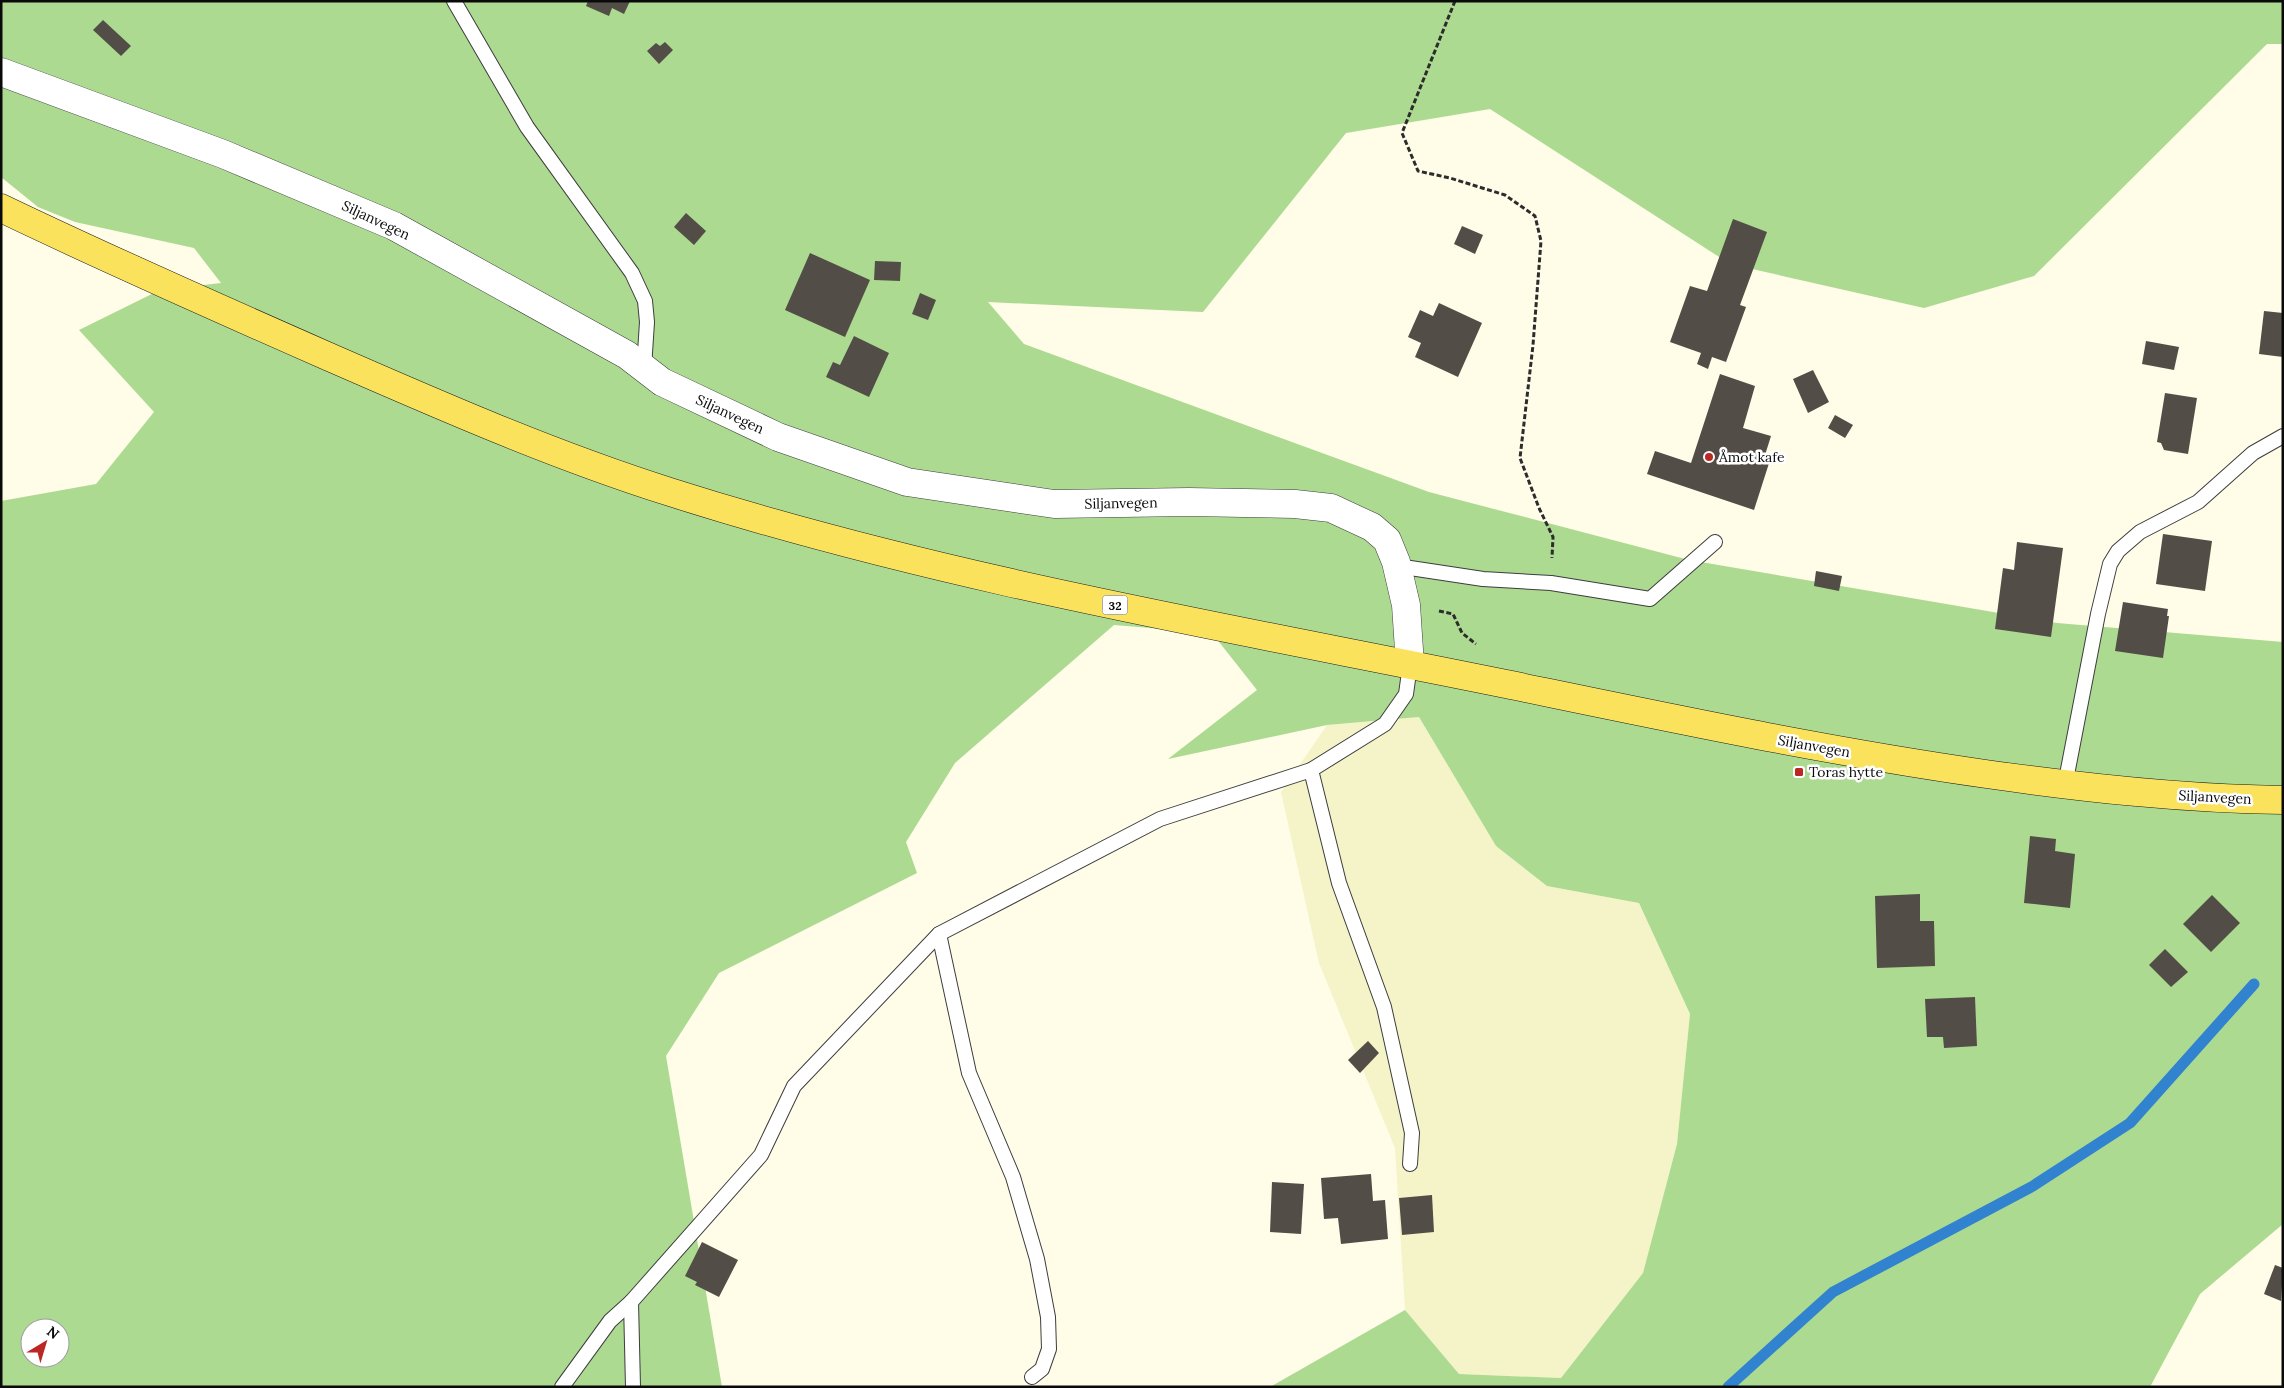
<svg xmlns="http://www.w3.org/2000/svg" width="2284" height="1388" font-family="Lora,serif">
<style>
.farmland{fill:#f4f4c8}
.forest{fill:#acda91;fill-rule:evenodd}
.lines{fill:none;stroke-linecap:round;stroke-linejoin:round}
.stream{stroke:#3283cf;stroke-width:11}
.building{fill:#534d47}
.lane-casing{stroke:#3d3d3d;stroke-width:16}
.street-casing{stroke:#3d3d3d;stroke-width:29}
.primary-casing{stroke:#1b1b1b;stroke-width:29}
.path{stroke:#2c2c2c;stroke-width:3;stroke-dasharray:5 2.5;stroke-linecap:butt}
.lane{stroke:#fff;stroke-width:14}
.street{stroke:#fff;stroke-width:28}
.primary{stroke:#fbe25c;stroke-width:28}
.poi-dot{fill:#bb2722;stroke:#fff;stroke-width:2}
.labels{text-anchor:middle;dominant-baseline:central;stroke-width:5;stroke-linejoin:round;paint-order:stroke}
.shield{fill:#fff;stroke:#545454;stroke-width:1}
.shield-label{font-size:12px;font-weight:bold;fill:#0a0a0a}
.street-label{font-size:14px;fill:#0a0a0a;stroke:#fff}
.poi-label{font-size:14px;fill:#0a0a0a;stroke:#fff;text-anchor:start}
</style>
<rect width="100%" height="100%" fill="#fffce8"/>
<polygon class="farmland" points="1419,717 1496,846 1547,886 1639,903 1690,1014 1677,1144 1643,1273 1561,1378 1459,1374 1405,1310 1395,1148 1319,963 1281,792 1327,725"/>
<path class="forest" d="M1,1H2283V44H2267L2034,276L1924,308L1730,264L1490,109L1346,133L1203,312L988,302L1024,344L1429,492L1689,560L2057,623L2283,642V1224L2200,1294L2150,1387H1270L1405,1310L1459,1374L1561,1378L1643,1273L1677,1144L1690,1014L1639,903L1547,886L1496,846L1419,717L1327,725L1168,759L1257,690L1212,633L1114,625L955,763L906,842L917,873L719,973L666,1056L722,1387H1V501L96,484L154,412L79,330L160,290L221,283L194,248L75,222L38,207L1,177ZM30,1328H60V1358H30Z"/>
<g class="lines">
<polyline class="stream" points="1728,1387 1833,1292 2033,1186 2130,1123 2254,984"/>
</g>
<g class="building">
<polygon points="588,1 630,1 624,14 612,8 609,16 586,6"/>
<polygon points="103,20 131,46 121,56 93,30"/>
<polygon points="665,42 673,50 659,64 647,51 656,43 660,46"/>
<polygon points="686,213 706,231 694,245 674,227"/>
<polygon points="1733,219 1767,232 1740,305 1746,307 1726,362 1712,357 1708,369 1697,364 1701,353 1670,342 1690,286 1707,291"/>
<polygon points="1462,226 1483,235 1475,254 1454,244"/>
<polygon points="810,253 870,280 845,337 785,310"/>
<polygon points="875,261 901,262 900,281 874,280"/>
<polygon points="920,293 936,300 928,320 912,314"/>
<polygon points="1439,303 1482,323 1458,377 1415,357 1421,343 1408,337 1420,310 1433,316"/>
<polygon points="2264,311 2283,313 2283,357 2259,354"/>
<polygon points="854,336 889,353 869,397 826,377 833,362 840,365"/>
<polygon points="2146,341 2179,347 2174,370 2142,364"/>
<polygon points="1813,370 1829,402 1808,413 1793,379"/>
<polygon points="1720,374 1755,386 1743,428 1771,436 1765,455 1771,457 1754,510 1647,474 1655,451 1691,463"/>
<polygon points="2165,393 2197,398 2188,454 2164,450 2161,443 2157,442"/>
<polygon points="1835,415 1853,425 1845,438 1828,428"/>
<polygon points="2163,534 2212,541 2205,591 2156,584"/>
<polygon points="2017,542 2063,548 2051,637 1995,629 2003,568 2014,570"/>
<polygon points="1816,571 1842,576 1839,591 1814,586"/>
<polygon points="2123,602 2168,609 2167,616 2169,616 2163,658 2115,651"/>
<polygon points="2030,836 2056,839 2055,851 2075,854 2070,908 2024,903"/>
<polygon points="1920,894 1920,921 1934,921 1935,966 1877,968 1875,896"/>
<polygon points="2212,895 2240,923 2211,952 2183,924"/>
<polygon points="2165,949 2188,972 2171,987 2149,965"/>
<polygon points="1975,997 1977,1046 1944,1048 1943,1037 1927,1037 1925,999"/>
<polygon points="1368,1041 1379,1053 1360,1073 1348,1060"/>
<polygon points="1371,1174 1373,1201 1385,1200 1388,1239 1341,1244 1338,1218 1324,1219 1321,1178"/>
<polygon points="1272,1182 1304,1184 1301,1234 1270,1232"/>
<polygon points="1432,1195 1434,1232 1402,1235 1399,1198"/>
<polygon points="702,1242 738,1260 719,1297 695,1285 697,1282 685,1276"/>
<polygon points="2275,1265 2283,1268 2281,1301 2264,1294"/>
</g>
<g class="lines">
<g class="lane-casing">
<g id="lane">
<polyline points="454,1 527,127 632,273 645,301 647,322 644,368"/>
<polyline points="1397,566 1483,579 1551,583 1650,599 1715,542"/>
<polyline points="1311,770 1339,883 1384,1007 1412,1133 1410,1164"/>
<polyline points="2065,785 2098,614 2110,564 2118,551 2140,532 2198,502 2253,453 2283,436"/>
<polyline points="939,934 969,1073 1013,1177 1037,1259 1048,1317 1049,1349 1042,1369 1032,1377"/>
<polyline points="562,1387 610,1321 631,1302"/>
<polyline points="633,1387 631,1302 761,1155 794,1086 939,934 1160,819 1311,770 1385,724 1406,694 1410,665"/>
</g>
</g>
<g class="street-casing">
<polyline id="street" points="1,72 223,154 394,226 627,355 662,382 778,437 907,482 1054,504 1189,502 1295,504 1331,508 1372,527 1387,540 1396,562 1406,605 1410,665"/>
</g>
<g class="primary-casing">
<path id="primary" d="M1,208C109,260 218,308 327,356C439,405 553,455 670,492C943,579 1226,627 1506,684C1666,717 1825,751 1986,774C2085,788 2183,799 2283,800"/>
</g>
<g class="path">
<polyline points="1455,1 1402,133 1418,171 1450,178 1505,195 1535,216 1541,241 1533,345 1520,458 1539,508 1553,537 1552,558"/>
<polyline points="1439,611 1453,614 1462,633 1476,644"/>
</g>
<use href="#lane" class="lane"/>
<use href="#street" class="street"/>
<use href="#primary" class="primary"/>
</g>
<g class="poi-dot">
<circle cx="1709" cy="457" r="5"/>
<rect x="1794" y="767" width="10" height="10" rx="2.5"/>
</g>
<g class="labels">
<rect class="shield" x="1102.5" y="595.5" width="25" height="19" rx="4"/>
<g class="shield-label">
<text x="1115" y="605">32</text>
</g>
<g class="street-label">
<text transform="translate(376 220) rotate(25)">Siljanvegen</text>
<text transform="translate(730 414) rotate(25)">Siljanvegen</text>
<text transform="translate(1121 503) rotate(-1)">Siljanvegen</text>
<text transform="translate(1814 746) rotate(10)">Siljanvegen</text>
<text transform="translate(2215 797) rotate(3)">Siljanvegen</text>
</g>
<g class="poi-label">
<text x="1719" y="457">Åmot kafe</text>
<text x="1809" y="772">Toras hytte</text>
</g>
</g>
<rect width="2284" height="1388" fill="none" stroke="#0a0a0a" stroke-width="5"/>
<g transform="translate(45 1343) rotate(38)"><circle r="24" fill="#ffffff" stroke="#9d9d9d"/>
<path d="M0-4L9 19L0 12L-9 19Z" fill="#bb2722"/>
<text y="-8" font-size="14" font-weight="bold" text-anchor="middle" fill="#0a0a0a">N</text>
</g>
</svg>
